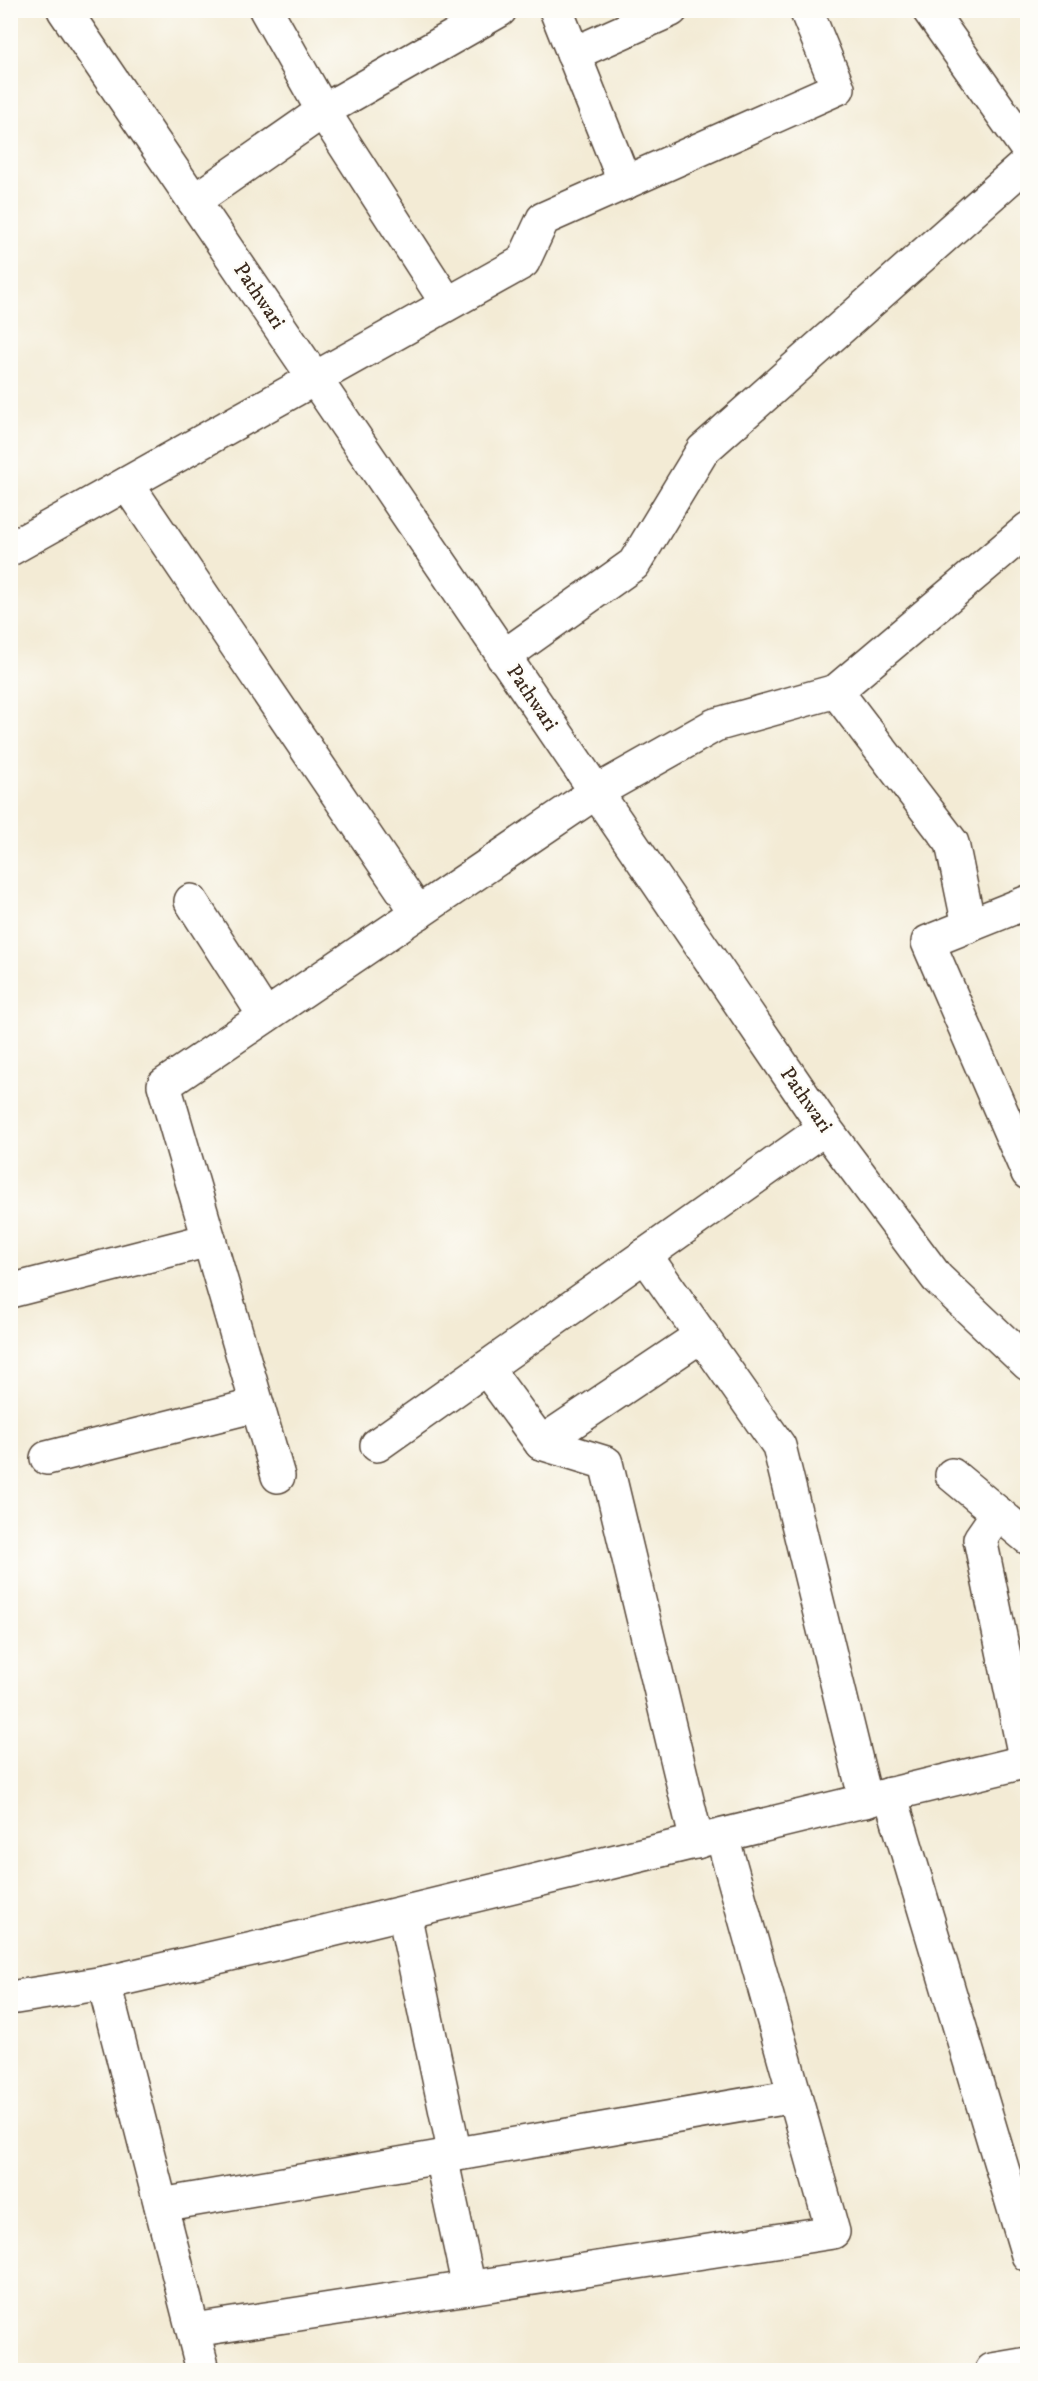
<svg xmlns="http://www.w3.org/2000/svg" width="1038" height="2381" font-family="'IM FELL DW Pica',serif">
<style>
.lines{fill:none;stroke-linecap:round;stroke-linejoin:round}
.street-casing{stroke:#574739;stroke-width:36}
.secondary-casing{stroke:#574739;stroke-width:36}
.street{stroke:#fff;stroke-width:33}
.secondary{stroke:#fff;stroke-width:33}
.labels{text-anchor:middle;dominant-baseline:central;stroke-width:5;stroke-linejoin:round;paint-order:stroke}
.street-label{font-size:21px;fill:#3b2a1e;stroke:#fdfcf7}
</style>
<rect width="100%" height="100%" fill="#fdfcf7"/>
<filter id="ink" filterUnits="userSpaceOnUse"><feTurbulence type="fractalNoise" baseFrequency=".0167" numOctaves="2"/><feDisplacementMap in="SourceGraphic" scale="12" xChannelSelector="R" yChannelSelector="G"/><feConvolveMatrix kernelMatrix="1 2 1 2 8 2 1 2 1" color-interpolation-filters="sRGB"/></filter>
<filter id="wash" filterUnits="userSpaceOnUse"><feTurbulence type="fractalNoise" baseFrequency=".008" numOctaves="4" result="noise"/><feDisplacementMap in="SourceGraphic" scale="24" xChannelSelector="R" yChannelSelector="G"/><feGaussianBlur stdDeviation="1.35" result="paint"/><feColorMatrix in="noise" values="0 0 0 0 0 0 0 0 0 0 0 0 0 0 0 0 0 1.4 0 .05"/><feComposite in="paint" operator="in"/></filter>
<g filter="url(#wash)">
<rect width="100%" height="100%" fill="#f3ebd5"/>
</g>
<g filter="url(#ink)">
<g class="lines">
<g class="street-casing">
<g id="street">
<polyline points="266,10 323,111 447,303"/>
<polyline points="556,10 625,183"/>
<polyline points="929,10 1028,150"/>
<polyline points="573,54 671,10"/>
<polyline points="194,201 323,111 500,10"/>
<polyline points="127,484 418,913"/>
<polyline points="10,549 523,262 543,219 838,88 806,10"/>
<polyline points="503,657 634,564 703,450 1028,162"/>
<polyline points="836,691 952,843 969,926"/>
<polyline points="191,901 265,1016"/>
<polyline points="1028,902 928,942 1028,1173"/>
<polyline points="645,1255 779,1446 866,1801"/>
<polyline points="10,1291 209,1240"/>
<polyline points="486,1368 541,1443 606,1463 697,1842"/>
<polyline points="541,1443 702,1335"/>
<polyline points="377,1445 825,1128"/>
<polyline points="47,1458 257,1405"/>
<polyline points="952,1475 1028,1538"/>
<polyline points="278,1476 164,1085 596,792 715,725 836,691 1028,529"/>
<polyline points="998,1513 980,1539 1026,1762"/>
<polyline points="890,1794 1028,2255"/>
<polyline points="404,1913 455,2155"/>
<polyline points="104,1983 203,2370"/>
<polyline points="10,1998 104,1983 270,1945 1028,1761"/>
<polyline points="441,2157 469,2288"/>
<polyline points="161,2205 795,2096"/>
<polyline points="194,2330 833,2232 722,1836"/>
<polyline points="992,2370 1028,2364"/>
</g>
</g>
<g class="secondary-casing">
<polyline id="secondary" points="64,10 825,1128 937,1278 1028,1364"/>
</g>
<use href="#street" class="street"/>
<use href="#secondary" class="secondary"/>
</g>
</g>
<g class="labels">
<g class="street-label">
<text transform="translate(259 296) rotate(56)">Pathwari</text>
<text transform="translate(532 698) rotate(56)">Pathwari</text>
<text transform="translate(806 1100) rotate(55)">Pathwari</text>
</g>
</g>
<rect width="1038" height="2381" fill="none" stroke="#fdfcf7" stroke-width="36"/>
</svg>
